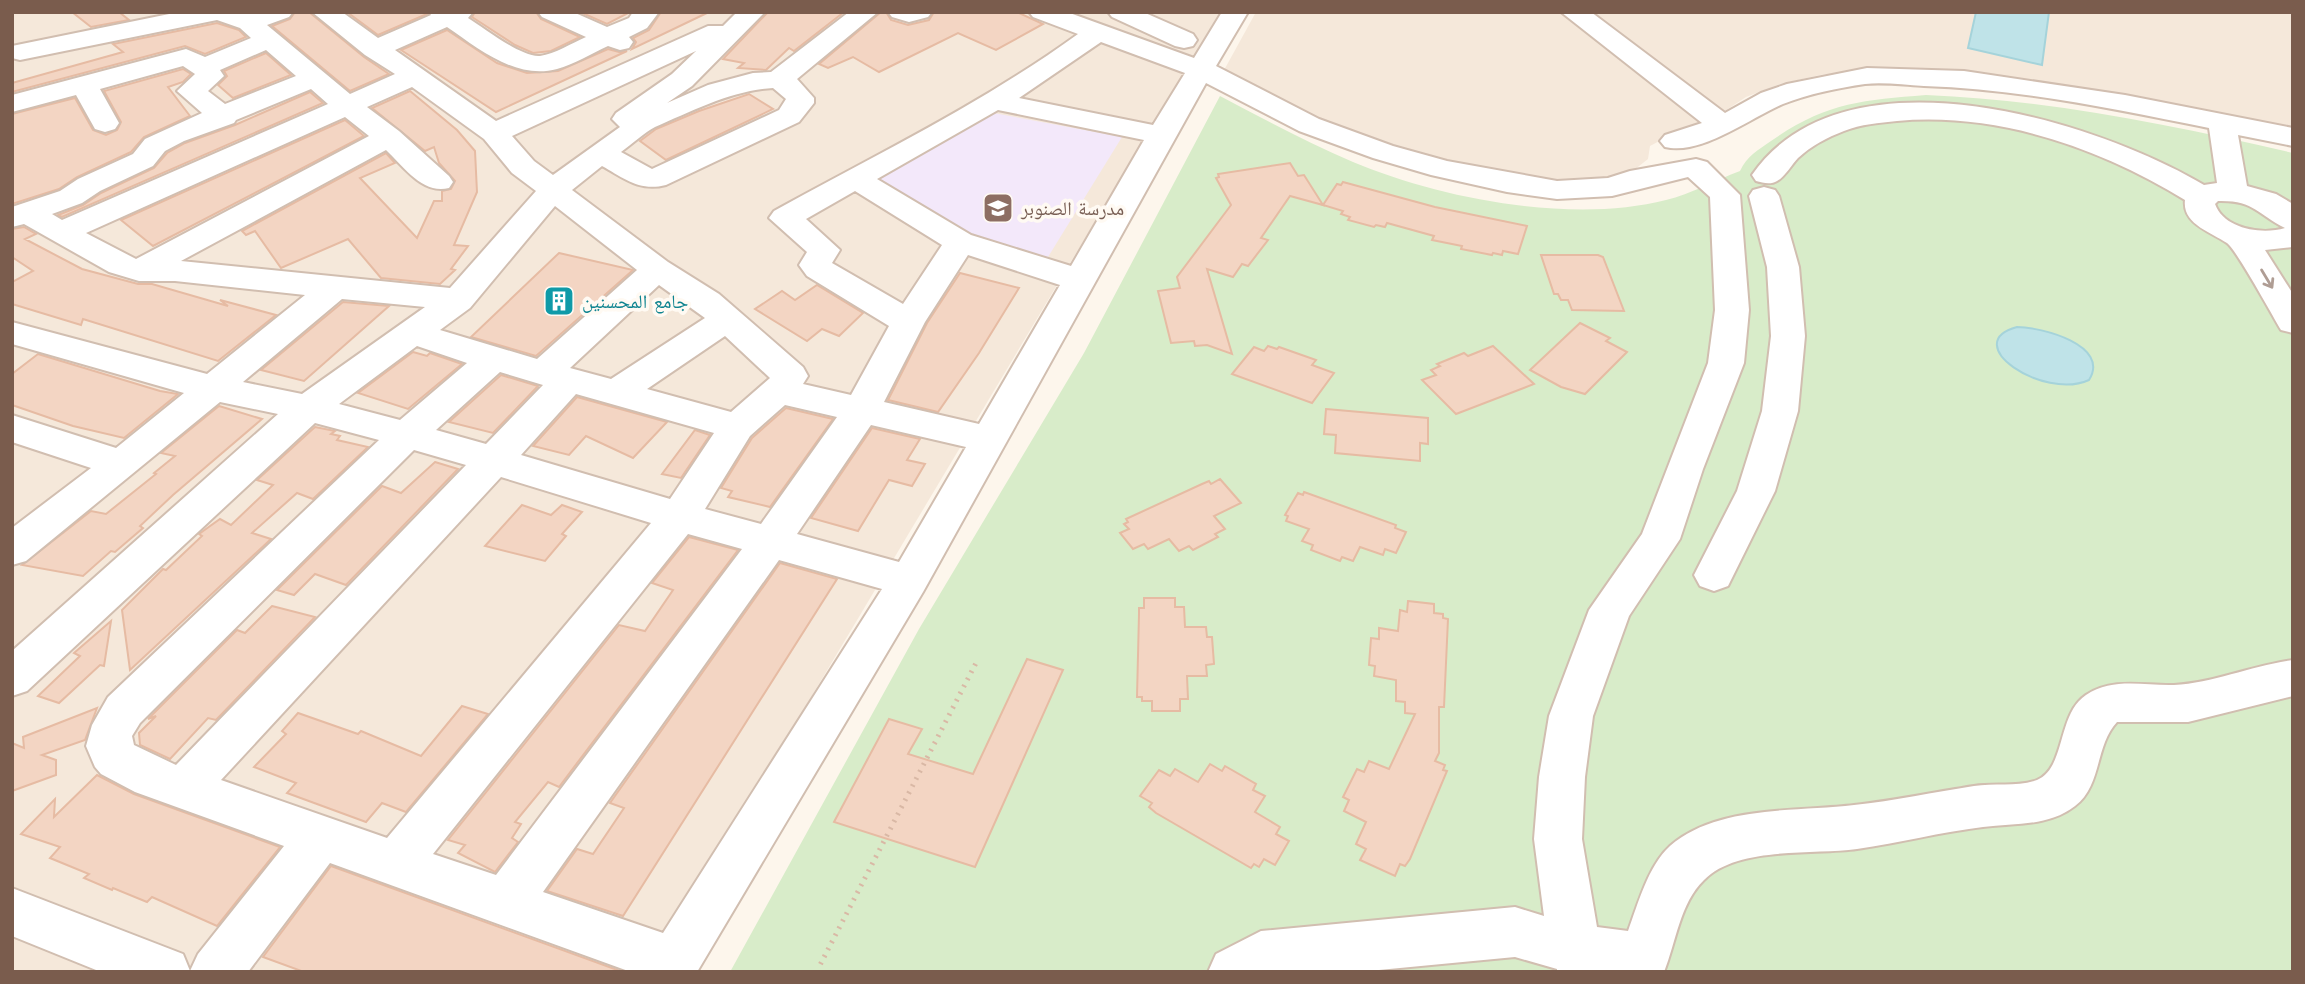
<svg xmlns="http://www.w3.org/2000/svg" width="2305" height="984" font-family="'Work Sans','Noto Naskh Arabic',sans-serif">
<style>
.residential{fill:#f5e8da}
.education{fill:#f3e8fa}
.green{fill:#d8ecc9}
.water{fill:#bfe3e8;stroke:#a5d3da;stroke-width:2}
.building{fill:#f3d5c3;stroke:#e6bba3;stroke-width:2}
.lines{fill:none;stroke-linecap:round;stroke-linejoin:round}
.minor-casing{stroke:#d1beb0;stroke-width:4}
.path{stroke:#d9b8a5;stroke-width:5;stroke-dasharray:2 6;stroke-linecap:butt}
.minor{fill:#fff;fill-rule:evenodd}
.oneway{stroke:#af9d94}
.labels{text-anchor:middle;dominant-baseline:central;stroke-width:7;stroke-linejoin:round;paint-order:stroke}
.education-label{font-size:19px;fill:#785e54;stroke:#fffaf3;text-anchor:start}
.culture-label{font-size:19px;fill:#0d838f;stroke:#fffaf3;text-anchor:start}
</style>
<rect width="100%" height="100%" fill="#fdf6ec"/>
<g class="residential">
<polygon points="12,12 1220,12 647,972 12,972"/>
<polygon points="1256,12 2293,12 2293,129 2123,94 2010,77 1930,70 1854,71 1820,75 1780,84 1746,97 1705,124 1665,138 1650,146 1648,159 1629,174 1597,182 1526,182 1367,144 1223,72"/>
</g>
<polygon class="education" points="988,112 1122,137 1048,257 965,237 871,179"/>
<path class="green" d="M1926,95C2050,100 2172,125 2293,153V972H730L919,629L1084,353L1220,96C1264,119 1308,143 1353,162C1441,199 1573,224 1666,200C1691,194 1716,180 1740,171C1747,156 1758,150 1771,141C1825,103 1862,100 1926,95Z"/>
<g class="water">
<polygon points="1976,12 2049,12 2042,65 1968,48"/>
<path d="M2017,327C2041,327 2111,345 2089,380C2043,401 1958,343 2017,327Z"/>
</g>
<g class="building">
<polygon points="72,12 119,12 129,20 91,27"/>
<polygon points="295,12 309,12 364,57 389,74 350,91 272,26 290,19"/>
<polygon points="347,12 427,12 427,14 378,35"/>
<polygon points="475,12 536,12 541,19 580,37 551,51 533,53 515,45 472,17"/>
<polygon points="580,12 630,12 607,24"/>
<polygon points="661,12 709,12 632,49 636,42 633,38 649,30"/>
<polygon points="768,12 844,12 794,51 789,48 766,70 738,68 744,63 723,59"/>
<polygon points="881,12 886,12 891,20 908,25 929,20 934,12 1017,12 1043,24 996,50 958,33 879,72 853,57 828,68 819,64"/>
<polygon points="217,23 239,30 246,37 205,54 185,46 12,92 12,83 123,52 113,44"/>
<polygon points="447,30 497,63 527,73 558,71 608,49 619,52 627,51 496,112 401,50"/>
<polygon points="266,53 291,75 233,98 218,85 227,76 224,71"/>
<polygon points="183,69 191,74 183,82 168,87 190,116 144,137 131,152 77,177 59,189 12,204 12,114 75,98 93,130 106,135 117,130 121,122 104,91"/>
<polygon points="410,91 457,130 475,151 477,192 454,245 468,246 451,269 455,270 440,284 381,278 348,239 281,268 255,231 246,235 242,231 386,153 395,163 360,178 417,238 434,201 442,201 442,191 451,189 455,181 439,163 434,147 425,151 372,108"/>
<polygon points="310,92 323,103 62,217 58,215 83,205 101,193 154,168 167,153 185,143 235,125"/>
<polygon points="749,94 773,109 666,160 640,141 656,129 699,111"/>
<polygon points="345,120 364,136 153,246 121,220"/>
<polygon points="1290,163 1298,176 1304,175 1323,205 1290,196 1261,238 1268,240 1248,266 1242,264 1233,277 1207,269 1232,354 1207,345 1195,346 1194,341 1171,343 1158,291 1180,288 1177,277 1231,205 1216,178 1219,177 1218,174"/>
<polygon points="1343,182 1435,207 1527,226 1518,254 1503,251 1502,255 1493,253 1492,255 1461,249 1462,246 1432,240 1434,236 1387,223 1385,227 1376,225 1374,227 1348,220 1350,217 1341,214 1343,211 1323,205 1337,184 1341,185"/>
<polygon points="24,227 36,234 25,239 82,269 138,284 152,284 228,306 220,300 276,315 218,361 83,319 81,325 12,304 12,282 33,271 12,257 12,229"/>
<polygon points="559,253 633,270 536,356 471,337"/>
<polygon points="1541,255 1598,255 1603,257 1624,311 1572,310 1568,300 1561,300 1558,294 1554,294"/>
<polygon points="960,273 1019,288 979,353 938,412 888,400 927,323"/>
<polygon points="817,285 863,313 839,336 822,329 807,341 755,309 782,291 795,300"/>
<polygon points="343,302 389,306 304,381 261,370"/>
<polygon points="1580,323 1610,338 1606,341 1627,352 1585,394 1561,387 1530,370"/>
<polygon points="1268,346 1277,349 1279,347 1316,360 1312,365 1334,373 1312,403 1232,374 1254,347 1264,351"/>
<polygon points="1493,346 1534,384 1456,414 1422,380 1436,375 1431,370 1440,366 1437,364 1464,353 1468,356"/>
<polygon points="413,352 427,356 430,353 462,364 408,409 358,393"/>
<polygon points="38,354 160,391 178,394 124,438 73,426 12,405 12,374"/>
<polygon points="501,375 538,386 493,433 449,422"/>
<polygon points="577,397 667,422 633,458 586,436 569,455 533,446"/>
<polygon points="219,406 262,419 173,495 140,526 143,528 115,552 111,551 83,576 22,565 91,511 106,514 156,474 154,473 175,456 161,453"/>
<polygon points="786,408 833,419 770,507 728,497 732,491 721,488 752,438"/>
<polygon points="1326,409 1428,418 1428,444 1420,443 1420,461 1335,453 1336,435 1324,434"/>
<polygon points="315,427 335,431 331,434 340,436 337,440 368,447 313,499 297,493 252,533 271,539 130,670 122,610 163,569 166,570 202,536 199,534 220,519 231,525 273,485 257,480"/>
<polygon points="872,428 920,439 907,460 925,464 912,486 889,480 858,531 811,518"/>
<polygon points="695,430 710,435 681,478 662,474"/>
<polygon points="435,462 458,469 346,585 315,574 294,595 277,590 382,486 401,493"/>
<polygon points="1220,479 1241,503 1214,516 1225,529 1215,534 1218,537 1193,550 1189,546 1179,551 1169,539 1148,549 1144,544 1133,549 1120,533 1129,529 1124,524 1128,522 1126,519 1202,484 1209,481 1211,484"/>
<polygon points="1304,492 1396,525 1395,528 1406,532 1396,553 1385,549 1383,555 1360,547 1353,561 1342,557 1340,561 1311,550 1313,545 1302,541 1309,529 1286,521 1288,516 1285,515 1298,493 1303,495"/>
<polygon points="522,505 551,515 562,505 582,512 562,534 566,536 545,561 485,546"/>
<polygon points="689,537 738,550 559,787 548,782 515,822 521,824 512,838 518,842 495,872 458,853 465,845 448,840 619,625 645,631 673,590 652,583"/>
<polygon points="780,563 837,579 623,916 547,891 577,849 593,854 624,808 610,803"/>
<polygon points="1144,598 1175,598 1175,607 1184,607 1185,627 1206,627 1207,637 1212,637 1214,664 1206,665 1207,676 1187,676 1188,699 1180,699 1180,711 1152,711 1152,701 1142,701 1142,697 1137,697 1139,614 1139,608 1144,608"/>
<polygon points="1408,601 1434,604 1434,613 1443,614 1443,618 1448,619 1444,707 1439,707 1439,753 1435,761 1445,765 1443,770 1447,771 1410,859 1405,866 1400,864 1395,876 1360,860 1366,849 1356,844 1366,822 1344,811 1349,800 1343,797 1357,769 1364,772 1369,761 1389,769 1415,714 1405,713 1405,702 1396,701 1396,680 1374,676 1375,666 1369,665 1371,638 1379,639 1379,628 1398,631 1400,610 1407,612"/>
<polygon points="272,606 315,617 216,720 208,718 170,759 140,745 139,733 156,716 148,719 237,630 245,633"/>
<polygon points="111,621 104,666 100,665 59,703 38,696 80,656 74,653"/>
<polygon points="1027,659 1063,670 975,867 834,822 889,719 922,729 908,754 973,774"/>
<polygon points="462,706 488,714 406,812 382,803 366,822 287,793 296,783 254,767 286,734 282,731 298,713 358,734 361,731 421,756"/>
<polygon points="97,708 85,740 42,755 56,760 56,775 12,791 12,743 24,748 23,737"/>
<polygon points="1210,764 1222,771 1225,766 1256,784 1253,790 1265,796 1255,812 1280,827 1276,834 1289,841 1275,865 1264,859 1259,867 1254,864 1251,868 1156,813 1149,807 1152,803 1140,796 1159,770 1170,776 1175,769 1198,782"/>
<polygon points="97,775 134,794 280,847 217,926 152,897 147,902 113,888 112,890 84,878 89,874 50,858 60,847 21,834 55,799 54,817"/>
<polygon points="331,866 623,972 304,972 263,957"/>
</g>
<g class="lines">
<g class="minor-casing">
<g id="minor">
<path d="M179,12H293L289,17L267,25L350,94L395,74L365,55L312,12H342L378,38L431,15L429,12H473L468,18C484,28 522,58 540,56C555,54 572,43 586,37L542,17L538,12H573L607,27L629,18L633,12H659L647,28L629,37L633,42L629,48L620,50L608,46C591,54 574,64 557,69C516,80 479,49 447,27L395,50L496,121L708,26H723L737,12H765L692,86L667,103L708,85L753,73L771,72L849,12H878L797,79L814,98V103L799,122L666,185C639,192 624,178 602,166L572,190L668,262L719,294L803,367L808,376L803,384L851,395L889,326L807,276L799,265L807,252L769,218L774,211C876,155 983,103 1078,34L1033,17L1029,12H1067L1194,58L1222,12H1248L1216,66L1319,119L1393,146L1447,161L1557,181L1608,178L1630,171L1696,159L1707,162L1740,195L1749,310L1744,363L1703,469L1680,539L1629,616L1593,716L1585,777L1582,839L1597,927L1628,931C1638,904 1648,866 1670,846C1717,805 1796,812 1854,805C1894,801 1934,792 1974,786C1994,783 2019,787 2037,780C2066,768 2057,714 2086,695C2113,677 2144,686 2174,685C2214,683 2253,665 2293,660V696L2188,722H2117C2095,745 2102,786 2075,806C2048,827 2014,823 1983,827C1941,832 1899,843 1857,849C1813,855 1737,846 1704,880C1680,903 1676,942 1664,972H1557V969L1515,957L1358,972H1208L1216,954L1261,931L1515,907L1544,916L1534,839L1539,777L1549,716L1589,610L1642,534L1708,363L1715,310L1710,197L1688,177L1612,196L1557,199L1507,192L1431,175L1373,158L1299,131L1206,83L923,592L697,972H631L330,863L248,972H101L12,936V888L183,954L190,971L198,954L284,846L135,792L101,774L95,767L86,746L92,725L108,697L379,440L315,423L27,691L12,696V651L278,414L220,402L26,561L12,565V528L91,468L12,442V415L116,448L184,393L12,344V322L207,374L305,295L175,281H139L109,272L24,224L12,227V207L60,191L78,179L133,154L145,139L202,113L177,91L195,74L183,66L100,89L119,123L115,129L105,132L95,129L76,95L12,112V95L186,49L205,57L251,38L240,28L217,20L20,60L12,58V46ZM1101,42L1185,73L1153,125L1019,98ZM266,50L296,76L225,104L208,91L224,76L220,70ZM696,51L672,74L616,113L612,119L620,127L553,175L534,161L512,136ZM412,87L484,139L512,173L536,191L450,288L181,261L386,150C404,167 423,195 449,188L453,182L449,176L399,131L367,107ZM773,88L786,99L779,110L652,169L621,152C631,145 645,132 655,127C692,111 733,90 773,88ZM311,89L328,104L62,220L52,214L82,203L100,191L153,166L165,151L184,141L234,123L236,120ZM998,110L1144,140L1071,266L971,235L877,179ZM345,117L369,136L136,259L86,233ZM855,191L942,245L903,304L832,263L840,250L806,219ZM555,206L637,270L537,359L440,330L470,308ZM968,255L1060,285L979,424L884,402L925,322ZM659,285L705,318L611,379L570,368ZM342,299L425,307L302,394L243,382ZM725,336L770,378L731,412L647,389ZM417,346L467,363L400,420L339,404ZM500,372L543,385L486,444L436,430ZM576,394L714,433L670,499L521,455ZM785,405L837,417L761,524L705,509L750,436ZM871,425L966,447L899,562L797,534ZM414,450L466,465L176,765L134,745L132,736L140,723ZM501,477L651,523L387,838L221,780ZM688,534L742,549L496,875L433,854ZM779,560L882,589L663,933L543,892Z"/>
<polygon points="888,12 932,12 928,17 909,22 892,17"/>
<polygon points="1108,12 1143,12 1193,34 1197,40 1193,46 1184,48 1175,46 1112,17"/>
<path d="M1561,12H1591L1725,113L1761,93L1787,84L1867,68L1964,71L2125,95L2293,128V146L2238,135L2247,186L2276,194L2293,204V247L2265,250L2293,294V333L2281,330C2272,315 2236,249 2227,243C2211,232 2182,224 2185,200C2100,148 1998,112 1897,121C1879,123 1861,124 1844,131C1828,137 1811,146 1798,158C1792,164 1785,177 1777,181C1771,185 1763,183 1756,181L1752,175C1843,43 2092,119 2204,185L2217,183L2209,128C2115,109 2019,89 1924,86C1905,85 1884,82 1865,84C1838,88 1808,94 1783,104C1750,118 1701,156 1665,147L1660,141L1665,135L1702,123ZM2218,201C2254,200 2257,214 2285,228C2262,235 2224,229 2215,204Z"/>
<polygon points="1764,187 1775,190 1779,196 1799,267 1805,336 1798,411 1775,491 1728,586 1714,591 1700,586 1694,575 1737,491 1762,411 1771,336 1767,267 1749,196 1753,190"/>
</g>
</g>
<polyline class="path" points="820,972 820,965 976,663"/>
<use href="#minor" class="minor"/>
</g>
<defs><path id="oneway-shaft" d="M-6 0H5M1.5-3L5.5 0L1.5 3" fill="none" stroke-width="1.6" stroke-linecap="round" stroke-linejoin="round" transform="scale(1.75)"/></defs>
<use class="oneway" href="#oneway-shaft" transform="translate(2267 279) rotate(59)"/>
<defs>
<g id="school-square" transform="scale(1.575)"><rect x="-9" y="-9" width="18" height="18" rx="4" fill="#8d6e63" stroke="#fffaf3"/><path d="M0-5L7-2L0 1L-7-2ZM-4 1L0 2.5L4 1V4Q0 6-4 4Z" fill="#fff"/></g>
<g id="building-square" transform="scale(1.575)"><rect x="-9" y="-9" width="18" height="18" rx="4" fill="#0f9aa8" stroke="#fffaf3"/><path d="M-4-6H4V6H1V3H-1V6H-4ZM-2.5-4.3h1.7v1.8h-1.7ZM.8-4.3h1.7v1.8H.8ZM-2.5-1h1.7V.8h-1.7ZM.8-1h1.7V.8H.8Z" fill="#fff"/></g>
</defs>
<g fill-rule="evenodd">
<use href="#school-square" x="998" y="208"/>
<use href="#building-square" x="559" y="301"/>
</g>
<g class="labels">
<g class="education-label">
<text x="1021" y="208">مدرسة الصنوبر</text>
</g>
<g class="culture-label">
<text x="582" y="301">جامع المحسنين</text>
</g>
</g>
<rect width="2305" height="984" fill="none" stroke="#7a5c4d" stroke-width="28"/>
</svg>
